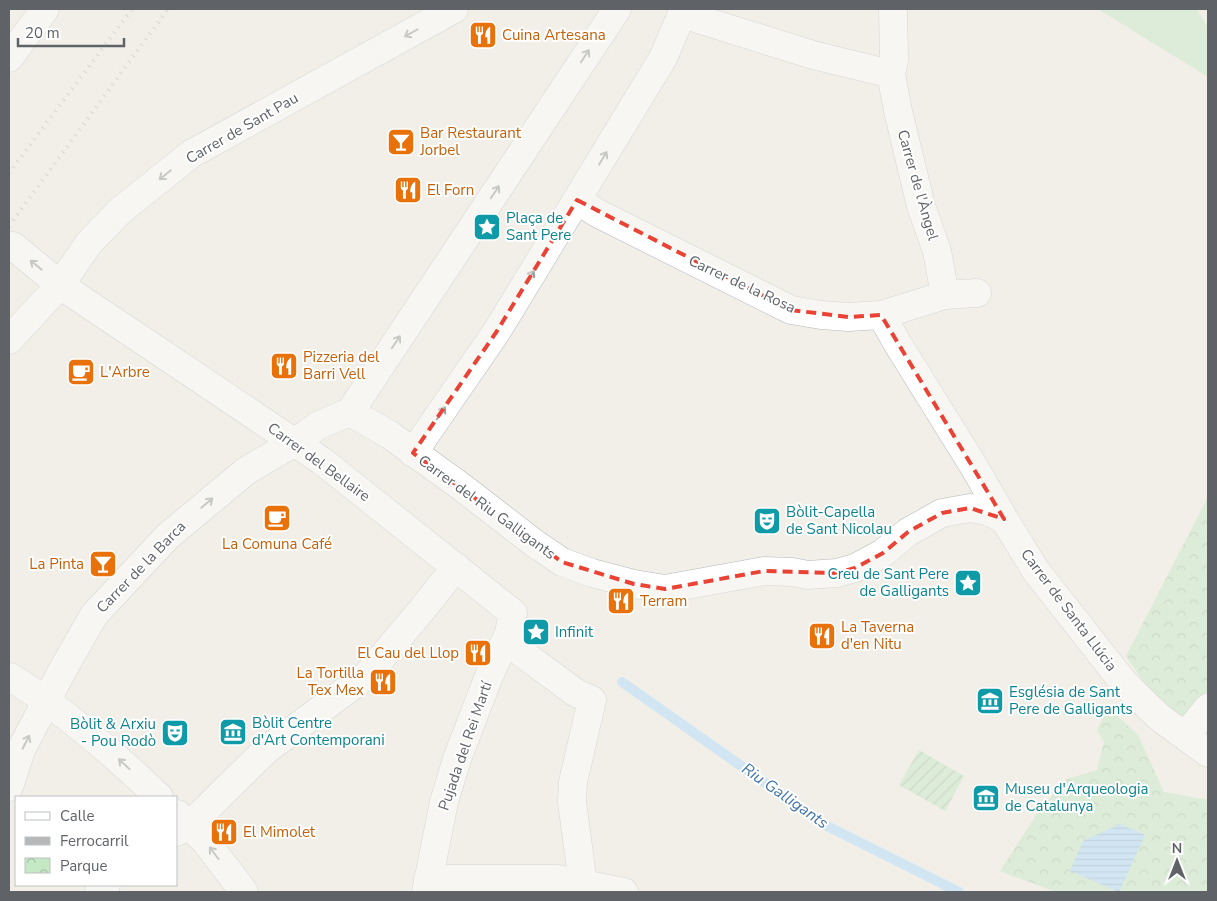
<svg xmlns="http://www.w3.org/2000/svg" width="1217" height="901" font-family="'Nunito Sans',sans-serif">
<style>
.grass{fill:#c5e8c5}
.park{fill:url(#park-crowns)}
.garden{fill:url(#garden-furrows)}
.water{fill:url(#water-rules)}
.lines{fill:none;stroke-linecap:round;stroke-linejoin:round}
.stream{stroke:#aadaff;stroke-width:10}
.street-casing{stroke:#b5b8bc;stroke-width:29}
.secondary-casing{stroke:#b6babf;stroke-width:29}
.street{stroke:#fff;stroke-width:28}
.secondary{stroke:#fff;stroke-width:28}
.rail{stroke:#b6b7b8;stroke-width:4;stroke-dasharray:1 6;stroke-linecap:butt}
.oneway{stroke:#979a9d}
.marked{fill:none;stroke:#ea4335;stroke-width:4;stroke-dasharray:10 6;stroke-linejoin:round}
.labels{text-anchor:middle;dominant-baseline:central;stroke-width:4;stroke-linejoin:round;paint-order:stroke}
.food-label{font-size:15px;fill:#c56008;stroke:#fff;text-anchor:start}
.street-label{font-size:15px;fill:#5f6368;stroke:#fff}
.culture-label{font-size:15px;fill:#0d838f;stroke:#fff;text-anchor:start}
.water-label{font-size:16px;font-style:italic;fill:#4174aa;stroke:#fff}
</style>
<defs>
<pattern id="park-crowns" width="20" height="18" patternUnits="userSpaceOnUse" patternTransform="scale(1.25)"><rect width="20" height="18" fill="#c5e8c5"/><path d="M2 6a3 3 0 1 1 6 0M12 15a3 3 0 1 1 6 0" fill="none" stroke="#a3c0a4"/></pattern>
<pattern id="garden-furrows" width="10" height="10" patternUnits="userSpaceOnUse" patternTransform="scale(1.25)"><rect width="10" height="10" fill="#c5e8c5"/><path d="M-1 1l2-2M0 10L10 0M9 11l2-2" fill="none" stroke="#a3c0a4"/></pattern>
<pattern id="water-rules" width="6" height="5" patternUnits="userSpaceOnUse" patternTransform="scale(1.25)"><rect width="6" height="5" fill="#aadaff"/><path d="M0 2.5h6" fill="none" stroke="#8eb4d2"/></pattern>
</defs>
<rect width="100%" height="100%" fill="#f1efe8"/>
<polygon class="grass" points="1098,9 1197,9 1208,28 1208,77"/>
<g class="park">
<polygon points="1208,497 1208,690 1183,723 1148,689 1126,656"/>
<polygon points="1108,707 1138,735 1164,792 1208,800 1208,892 1056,892 1000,871 1040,809 1067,779 1097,770 1104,742 1097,730"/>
</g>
<polygon class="garden" points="919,750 964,776 945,811 899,785"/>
<polygon class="water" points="1120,824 1145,835 1119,892 1070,871 1083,841"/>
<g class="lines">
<polyline class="stream" points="622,682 825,825 959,892"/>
<g class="street-casing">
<g id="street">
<polyline points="893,9 894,60 891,74 898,111 921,206 937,251 945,295"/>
<polyline points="682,12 698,19 813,55 891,74"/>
<polyline points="577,200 597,213 791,310 821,315 848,317 881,315 945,295 977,293"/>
<polyline points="13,246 60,285 322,461 513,613 509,633 515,648 576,693 592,700 573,782 572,802 583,884"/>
<polyline points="881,315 899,346 973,465 1004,519"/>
<polyline points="9,340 60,285 89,243 120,211 191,154 454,9"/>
<polyline points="350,412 390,435 463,488 534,543 562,562 592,573 634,584 665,589 764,571 792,572 808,575 837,573 855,568 883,553 908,532 942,513 970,508 987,511 1004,519 1036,571 1124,683 1159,717 1208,753"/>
<polyline points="413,453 497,331 663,58 684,9"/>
<path d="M10,677C64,710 113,753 159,797"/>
<polyline points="1185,736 1208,708"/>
<polyline points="9,787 21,750 62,671 94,615 121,586 168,536 246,471 295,442 319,425 350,412 617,9"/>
<polyline points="177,814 206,842 244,892"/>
<polyline points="176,832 190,825 266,750 367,675 420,612 456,567"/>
<polyline points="428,879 557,879 624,892"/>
<polyline points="99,892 106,885"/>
<polyline points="426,892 444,802 457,759 489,676 509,633"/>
</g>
</g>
<g class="secondary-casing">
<polyline id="secondary" points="9,58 45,9"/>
</g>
<use href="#street" class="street"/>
<use href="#secondary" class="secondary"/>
<g class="rail">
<polyline points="9,173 132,9"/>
<polyline points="9,226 168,9"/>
</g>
</g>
<defs><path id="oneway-shaft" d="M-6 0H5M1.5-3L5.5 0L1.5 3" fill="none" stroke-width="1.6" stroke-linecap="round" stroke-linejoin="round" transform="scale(1.25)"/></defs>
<g class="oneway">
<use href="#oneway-shaft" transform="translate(411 33) rotate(151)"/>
<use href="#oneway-shaft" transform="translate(585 56) rotate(-57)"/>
<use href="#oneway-shaft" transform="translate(603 158) rotate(-59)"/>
<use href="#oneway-shaft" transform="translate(165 175) rotate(141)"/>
<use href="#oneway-shaft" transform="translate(495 192) rotate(-56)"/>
<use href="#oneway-shaft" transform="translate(36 265) rotate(-141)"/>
<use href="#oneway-shaft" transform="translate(530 277) rotate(-59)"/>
<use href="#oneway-shaft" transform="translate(396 342) rotate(-56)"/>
<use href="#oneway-shaft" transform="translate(441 413) rotate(-56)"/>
<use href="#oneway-shaft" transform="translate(207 503) rotate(-40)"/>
<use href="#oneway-shaft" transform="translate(26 742) rotate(-63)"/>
<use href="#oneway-shaft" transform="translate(124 764) rotate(-137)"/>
<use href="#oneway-shaft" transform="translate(214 853) rotate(-127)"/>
</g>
<path d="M0 0H1217V901H0ZM577,200L791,310L848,317L881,315L1004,519L970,508L942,513L908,532L883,553L855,568L837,573L764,571L665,589L634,584L562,562L413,453L497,331Z" fill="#f1efe8" fill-opacity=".55" fill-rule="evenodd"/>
<path class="marked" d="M577,200L791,310L848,317L881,315L1004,519L970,508L942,513L908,532L883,553L855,568L837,573L764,571L665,589L634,584L562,562L413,453L497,331Z"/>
<defs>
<g id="restaurant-square" transform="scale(1.4375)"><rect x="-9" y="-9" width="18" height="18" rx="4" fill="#e8710a" stroke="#fff"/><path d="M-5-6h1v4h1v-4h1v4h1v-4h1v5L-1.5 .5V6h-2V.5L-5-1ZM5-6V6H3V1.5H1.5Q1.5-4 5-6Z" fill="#fff"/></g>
<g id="bar-square" transform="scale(1.4375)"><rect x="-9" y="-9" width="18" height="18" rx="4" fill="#e8710a" stroke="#fff"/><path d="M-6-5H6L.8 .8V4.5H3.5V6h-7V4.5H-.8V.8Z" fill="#fff"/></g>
<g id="sight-square" transform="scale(1.4375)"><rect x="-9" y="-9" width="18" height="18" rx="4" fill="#0f9aa8" stroke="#fff"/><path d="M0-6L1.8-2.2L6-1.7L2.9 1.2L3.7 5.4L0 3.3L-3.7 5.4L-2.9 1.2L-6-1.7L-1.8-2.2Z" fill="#fff"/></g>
<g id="cafe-square" transform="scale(1.4375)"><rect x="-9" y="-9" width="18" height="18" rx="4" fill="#e8710a" stroke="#fff"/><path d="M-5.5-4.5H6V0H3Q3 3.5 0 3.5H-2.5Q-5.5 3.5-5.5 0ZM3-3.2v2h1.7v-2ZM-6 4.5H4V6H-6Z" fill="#fff"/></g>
<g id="theatre-square" transform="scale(1.4375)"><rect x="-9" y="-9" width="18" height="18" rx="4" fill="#0f9aa8" stroke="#fff"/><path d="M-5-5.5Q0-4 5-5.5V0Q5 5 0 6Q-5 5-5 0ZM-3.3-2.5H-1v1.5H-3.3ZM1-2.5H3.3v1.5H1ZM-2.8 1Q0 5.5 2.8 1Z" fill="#fff"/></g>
<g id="museum-square" transform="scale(1.4375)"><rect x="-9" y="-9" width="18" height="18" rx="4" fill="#0f9aa8" stroke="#fff"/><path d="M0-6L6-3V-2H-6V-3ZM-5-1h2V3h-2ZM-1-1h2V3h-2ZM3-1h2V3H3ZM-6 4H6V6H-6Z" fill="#fff"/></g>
</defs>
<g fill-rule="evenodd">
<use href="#restaurant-square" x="483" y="35"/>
<use href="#bar-square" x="401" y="142"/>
<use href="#restaurant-square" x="408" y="190"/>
<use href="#sight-square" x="487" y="227"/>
<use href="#restaurant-square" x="284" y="366"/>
<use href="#cafe-square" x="81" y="372"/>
<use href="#cafe-square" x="277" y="518"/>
<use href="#theatre-square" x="767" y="521"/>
<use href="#bar-square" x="103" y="564"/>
<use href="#sight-square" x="968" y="583"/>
<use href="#restaurant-square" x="621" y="601"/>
<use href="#sight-square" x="536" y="632"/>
<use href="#restaurant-square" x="822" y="636"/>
<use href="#restaurant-square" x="478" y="653"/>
<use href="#restaurant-square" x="383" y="682"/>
<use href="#museum-square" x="990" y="701"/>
<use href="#museum-square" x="233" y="732"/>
<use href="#theatre-square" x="175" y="733"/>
<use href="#museum-square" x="986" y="798"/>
<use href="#restaurant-square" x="224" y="832"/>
</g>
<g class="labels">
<g class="food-label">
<text x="502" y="35">Cuina Artesana</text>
<text x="420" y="133">Bar Restaurant<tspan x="420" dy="17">Jorbel</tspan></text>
<text x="427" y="190">El Forn</text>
<text x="303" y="357">Pizzeria del<tspan x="303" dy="17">Barri Vell</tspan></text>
<text x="100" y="372">L'Arbre</text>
<text x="277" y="544" text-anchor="middle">La Comuna Café</text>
<text x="84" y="564" text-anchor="end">La Pinta</text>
<text x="640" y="601">Terram</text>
<text x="841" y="627">La Taverna<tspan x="841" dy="17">d'en Nitu</tspan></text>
<text x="459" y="653" text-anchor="end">El Cau del Llop</text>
<text x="364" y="673" text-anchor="end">La Tortilla<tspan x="364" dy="17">Tex Mex</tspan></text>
<text x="243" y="832">El Mimolet</text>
</g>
<g class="street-label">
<text transform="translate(242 128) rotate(-30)">Carrer de Sant Pau</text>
<text transform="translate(918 185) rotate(74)">Carrer de l'Àngel</text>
<text transform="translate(742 284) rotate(25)">Carrer de la Rosa</text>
<text transform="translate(319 462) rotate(36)">Carrer del Bellaire</text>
<text transform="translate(487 507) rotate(36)">Carrer del Riu Galligants</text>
<text transform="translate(141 567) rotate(-46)">Carrer de la Barca</text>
<text transform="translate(1069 610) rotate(53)">Carrer de Santa Llúcia</text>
<text transform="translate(465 746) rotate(-71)">Pujada del Rei Martí</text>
</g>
<g class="culture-label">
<text x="506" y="218">Plaça de<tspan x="506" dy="17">Sant Pere</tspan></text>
<text x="786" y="512">Bòlit-Capella<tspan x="786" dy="17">de Sant Nicolau</tspan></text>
<text x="949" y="574" text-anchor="end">Creu de Sant Pere<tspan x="949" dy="17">de Galligants</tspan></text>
<text x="555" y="632">Infinit</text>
<text x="1009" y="692">Església de Sant<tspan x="1009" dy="17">Pere de Galligants</tspan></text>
<text x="252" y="723">Bòlit Centre<tspan x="252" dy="17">d'Art Contemporani</tspan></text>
<text x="156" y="724" text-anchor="end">Bòlit &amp; Arxiu<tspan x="156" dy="17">- Pou Rodò</tspan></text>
<text x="1005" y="789">Museu d'Arqueologia<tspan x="1005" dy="17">de Catalunya</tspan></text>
</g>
<g class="water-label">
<text transform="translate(785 796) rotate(35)">Riu Galligants</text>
</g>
</g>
<rect width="1217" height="901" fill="none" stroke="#5f6368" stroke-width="20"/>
<rect x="15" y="796" width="162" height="90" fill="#ffffff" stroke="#bfc1c3"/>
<rect x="25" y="812" width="25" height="8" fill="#ffffff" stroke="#bfc1c3"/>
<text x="60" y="821" font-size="15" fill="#5f6368">Calle</text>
<rect x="25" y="837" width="25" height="8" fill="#b6b7b8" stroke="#bfc1c3"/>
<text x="60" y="846" font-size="15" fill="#5f6368">Ferrocarril</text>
<rect x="25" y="858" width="25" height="15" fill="url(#park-crowns)" stroke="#bfc1c3"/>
<text x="60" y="871" font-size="15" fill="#5f6368">Parque</text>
<g transform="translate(1177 861)" stroke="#ffffff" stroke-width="4" paint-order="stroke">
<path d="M0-4L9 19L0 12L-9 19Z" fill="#5f6368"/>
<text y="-8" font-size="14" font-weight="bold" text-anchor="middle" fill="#5f6368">N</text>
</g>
<path d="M18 38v8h106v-8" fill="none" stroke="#5f6368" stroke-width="2.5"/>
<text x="25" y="38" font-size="15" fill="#5f6368" stroke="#ffffff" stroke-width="4" paint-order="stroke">20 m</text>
</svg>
